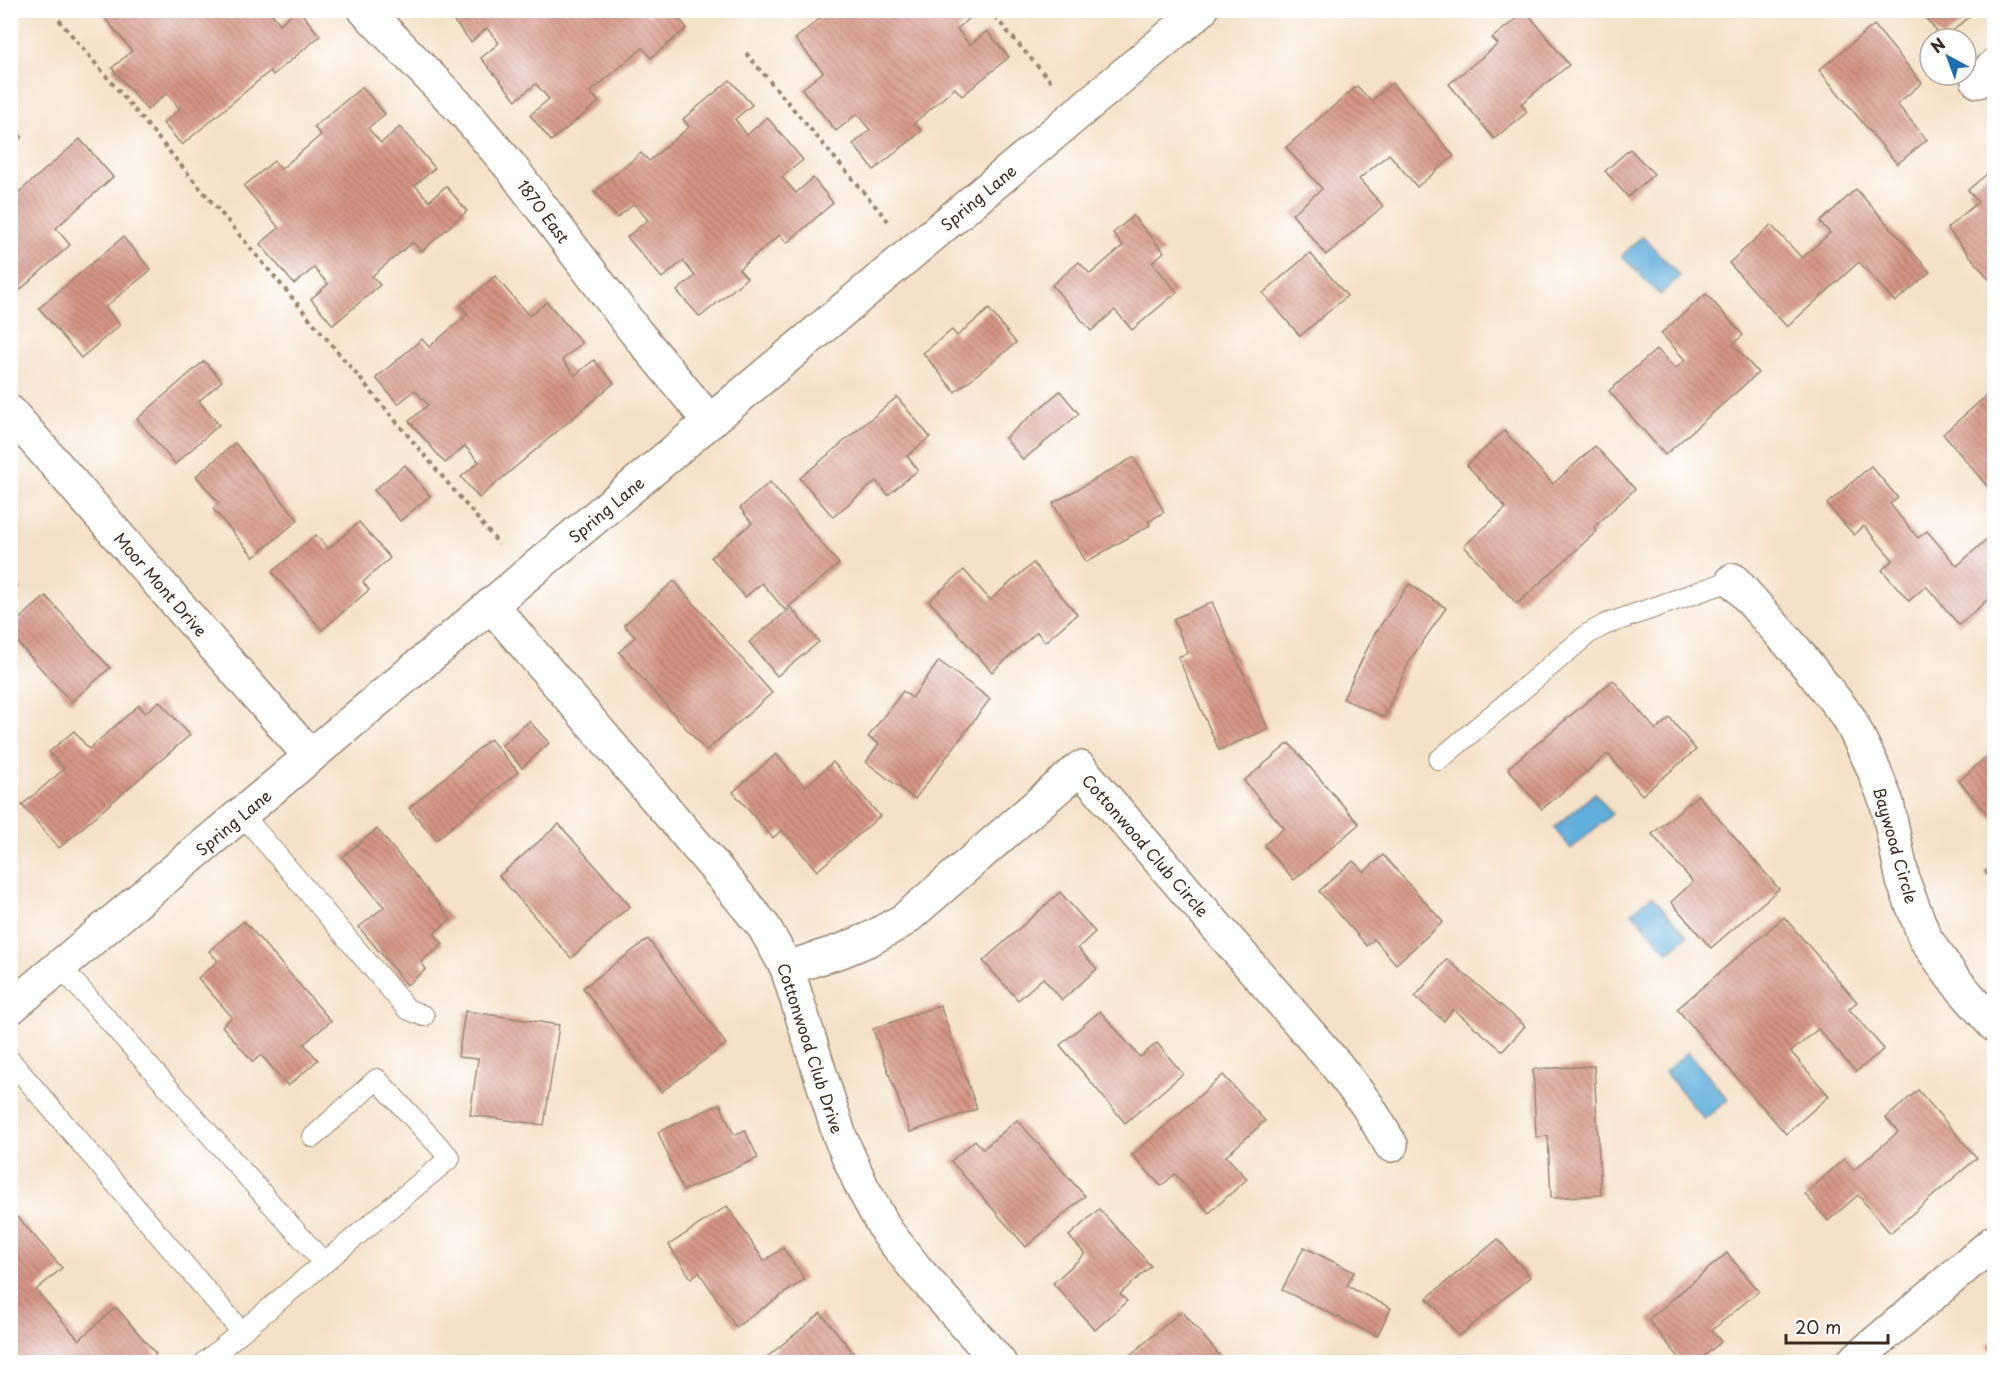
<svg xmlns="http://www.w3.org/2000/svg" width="2005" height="1373" font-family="'Playpen Sans',sans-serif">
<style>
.water{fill:#60aeda;stroke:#4e6c7c;stroke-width:1.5}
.building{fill:url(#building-back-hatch)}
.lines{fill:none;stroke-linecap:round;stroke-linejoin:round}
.service-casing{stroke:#988672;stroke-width:22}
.minor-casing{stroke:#988672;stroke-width:36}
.tertiary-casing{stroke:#988672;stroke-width:36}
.path{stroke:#988672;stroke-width:4;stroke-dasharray:4.5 4.5;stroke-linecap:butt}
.service{stroke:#fff;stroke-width:20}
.minor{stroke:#fff;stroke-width:33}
.tertiary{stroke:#fff;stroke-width:33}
.labels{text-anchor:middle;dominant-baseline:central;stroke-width:4.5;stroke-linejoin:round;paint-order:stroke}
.street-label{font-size:16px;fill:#3b2a1e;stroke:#fff}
</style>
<defs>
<pattern id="building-back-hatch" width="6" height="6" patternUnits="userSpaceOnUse" patternTransform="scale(1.5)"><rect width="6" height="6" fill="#d59585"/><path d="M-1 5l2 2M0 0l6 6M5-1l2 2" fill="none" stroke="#ae7a6c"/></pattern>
</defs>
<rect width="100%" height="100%" fill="#fff"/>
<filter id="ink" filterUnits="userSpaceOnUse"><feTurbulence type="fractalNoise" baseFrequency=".0167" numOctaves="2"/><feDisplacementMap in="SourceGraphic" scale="12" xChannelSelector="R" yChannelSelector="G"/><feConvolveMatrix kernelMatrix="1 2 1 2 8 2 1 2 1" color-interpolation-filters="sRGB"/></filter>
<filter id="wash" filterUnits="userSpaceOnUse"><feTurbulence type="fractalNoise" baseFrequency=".008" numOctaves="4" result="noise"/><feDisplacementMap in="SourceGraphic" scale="24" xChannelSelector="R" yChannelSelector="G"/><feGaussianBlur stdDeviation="1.35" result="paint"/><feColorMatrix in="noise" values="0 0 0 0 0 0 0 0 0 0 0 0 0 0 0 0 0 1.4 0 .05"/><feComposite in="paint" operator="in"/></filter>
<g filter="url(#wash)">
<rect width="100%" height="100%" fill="#f4e1c7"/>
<g class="water">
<polygon points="1642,236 1680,276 1660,295 1622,256"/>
<polygon points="1595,793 1612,814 1571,849 1554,828"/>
<polygon points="1652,896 1687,936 1668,952 1632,912"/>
<polygon points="1688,1052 1728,1100 1704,1119 1665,1072"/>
</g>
<g id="blocks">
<g class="building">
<polygon points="112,10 269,10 280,24 296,10 299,10 320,36 273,75 270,71 182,145 163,123 180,109 167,93 147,110 112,68 132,51 104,17"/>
<polygon points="452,10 643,10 648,16 655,10 672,10 687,28 651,58 643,48 590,92 599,102 551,141 530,115 549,99 536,84 516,100 481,58 499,43 487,28 471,42 448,14"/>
<polygon points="830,10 974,10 976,13 957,29 970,45 987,31 1009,57 962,96 955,88 914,123 922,131 874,170 853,144 870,130 857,114 836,131 802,89 823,72 795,39"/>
<polygon points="1919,10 1977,10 1943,39"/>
<polygon points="1526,11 1569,65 1521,104 1527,112 1494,139 1449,84 1498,44 1492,38"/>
<polygon points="1874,25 1922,83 1897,104 1927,140 1897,164 1819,70"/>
<polygon points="730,80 752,105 735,119 747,135 767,117 803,160 782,177 796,193 813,178 833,203 787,243 780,235 739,269 747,278 700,317 677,291 695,276 683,261 662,278 627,237 648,220 634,204 617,218 594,192 641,153 649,161 689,127 683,119"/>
<polygon points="1392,83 1454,156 1417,187 1389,154 1359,179 1383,206 1326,255 1292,214 1322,189 1286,147 1357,86 1371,101"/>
<polygon points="362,87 385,114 368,128 381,143 400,127 435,168 415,185 429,201 446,186 467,211 421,252 413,242 372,276 380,285 333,325 311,299 328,284 314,268 294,284 260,244 279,228 244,186 274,161 281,169 321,135 314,127"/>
<polygon points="10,124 22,137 10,148"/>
<polygon points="80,139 113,177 56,228 70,245 10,299 10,200"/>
<polygon points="1630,149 1654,174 1628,197 1605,171"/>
<polygon points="1994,168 1994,285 1947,228 1978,202 1968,190"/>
<polygon points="1856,189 1930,272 1895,302 1859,262 1787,327 1729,263 1771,225 1802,258 1830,233 1820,222"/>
<polygon points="1133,216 1164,252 1152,262 1177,292 1132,330 1115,310 1091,331 1052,285 1079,262 1090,274 1123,246 1113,233"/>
<polygon points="123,237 151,270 105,307 120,325 81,358 39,308"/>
<polygon points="1310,253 1347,296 1300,336 1263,293"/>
<polygon points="495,276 529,316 547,302 582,343 562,360 575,375 594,360 614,383 479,498 461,477 479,462 465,446 445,463 409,421 428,405 415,390 398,404 376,378 422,339 429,347 468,314 461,305"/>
<polygon points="1706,294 1743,335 1733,344 1758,373 1665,455 1609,391 1657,349 1675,369 1685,360 1661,333"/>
<polygon points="989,309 1016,343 955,392 923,353 952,330 957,336"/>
<polygon points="204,361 222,381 199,401 219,425 175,464 137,419"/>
<polygon points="1994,389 1994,494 1943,434"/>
<polygon points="1060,391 1079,414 1023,460 1005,438"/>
<polygon points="897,397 930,437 907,456 918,470 888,495 876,481 833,517 800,478"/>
<polygon points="1504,431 1553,484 1595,446 1635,489 1594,527 1597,531 1517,604 1464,546 1506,508 1467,465"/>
<polygon points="235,443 298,520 254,557 213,509 219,503 196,476"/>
<polygon points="1134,457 1164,512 1148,522 1150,525 1086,562 1053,503"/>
<polygon points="405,465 430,496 400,521 374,490"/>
<polygon points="1871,466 1898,498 1890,504 1918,538 1927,531 1957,566 1988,538 1994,546 1994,594 1959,625 1926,586 1909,601 1882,570 1893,560 1864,526 1854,535 1827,504"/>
<polygon points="770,482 839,564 785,610 762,583 745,597 711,557 752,523 740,508"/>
<polygon points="359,522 390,558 363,582 369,590 322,630 272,572 316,535 328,549"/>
<polygon points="1033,563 1077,614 1045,642 1037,632 992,672 929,601 964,570 990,600"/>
<polygon points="10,578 18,586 10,592"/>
<polygon points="674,581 772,693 706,751 619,652 635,637 624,625"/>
<polygon points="1409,584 1446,608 1410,660 1384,717 1343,699 1374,635"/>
<polygon points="46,596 110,668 71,702 10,634 10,627"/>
<polygon points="1212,602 1268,729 1219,750 1178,657 1188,653 1173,619"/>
<polygon points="791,608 819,642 777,676 749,642"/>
<polygon points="939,661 990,699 915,799 866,762 879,744 868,737 903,691 912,698"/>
<polygon points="1613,680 1656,730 1670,718 1696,750 1642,795 1608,754 1542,809 1508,768"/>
<polygon points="159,701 190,735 59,848 22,805 64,769 49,752 74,731 89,749 139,705 145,713"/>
<polygon points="529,721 549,743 522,768 502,745"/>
<polygon points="490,739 518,772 436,840 409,808"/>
<polygon points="1289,743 1359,824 1294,880 1264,845 1284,828 1244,781"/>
<polygon points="1994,750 1994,821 1959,781"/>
<polygon points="776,754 805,787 833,762 880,816 817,871 782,830 773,838 733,792"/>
<polygon points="1698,795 1779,889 1711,948 1671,902 1693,882 1652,834"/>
<polygon points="559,824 630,906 571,958 499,876"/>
<polygon points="377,829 451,919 434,933 443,944 421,962 426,969 407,985 359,927 384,907 342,857"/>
<polygon points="1383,855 1443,922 1396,964 1374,939 1367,946 1319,891 1353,861 1364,872"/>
<polygon points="1994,864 1994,883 1985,872"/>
<polygon points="1060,892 1095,932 1078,948 1097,969 1062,1000 1043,978 1018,1000 983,961"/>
<polygon points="1784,917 1857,1002 1849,1009 1884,1049 1856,1072 1818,1029 1791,1052 1829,1096 1786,1134 1677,1009"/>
<polygon points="244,921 331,1021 304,1044 318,1060 288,1086 261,1055 253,1062 222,1026 232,1017 198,978 218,961 209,951"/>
<polygon points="648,939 726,1044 661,1092 583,988"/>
<polygon points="1447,959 1525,1026 1503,1051 1453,1009 1444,1021 1415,997"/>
<polygon points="940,1005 977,1109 910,1132 873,1029"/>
<polygon points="465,1011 559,1025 544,1125 470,1115 478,1059 458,1057"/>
<polygon points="1100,1011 1140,1057 1157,1043 1183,1074 1125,1123 1060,1045"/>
<polygon points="1594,1066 1601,1195 1551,1198 1548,1136 1536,1137 1533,1069"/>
<polygon points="1223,1075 1265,1121 1226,1156 1247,1179 1209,1213 1175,1174 1161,1186 1132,1155"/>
<polygon points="1918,1090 1977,1158 1890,1233 1858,1195 1828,1221 1805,1194 1844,1159 1854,1170 1898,1132 1886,1118"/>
<polygon points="720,1104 734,1135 745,1130 758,1158 683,1191 658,1132"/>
<polygon points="1017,1120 1085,1196 1026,1247 951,1161 975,1140 983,1149"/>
<polygon points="727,1206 764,1261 783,1248 805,1279 736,1327 699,1272 691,1278 669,1245"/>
<polygon points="1099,1209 1151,1266 1120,1294 1127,1301 1095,1330 1053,1283 1085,1254 1069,1236"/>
<polygon points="18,1217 62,1268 36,1290 79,1340 116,1307 156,1354 146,1362 10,1362 10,1224"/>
<polygon points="1498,1239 1530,1277 1459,1336 1427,1298"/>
<polygon points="1304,1247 1354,1272 1347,1286 1391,1308 1377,1336 1282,1290"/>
<polygon points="1727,1253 1759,1291 1712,1330 1721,1342 1697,1362 1683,1362 1648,1320"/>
<polygon points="1182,1311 1225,1362 1122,1362"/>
<polygon points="821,1313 861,1362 761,1362"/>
<polygon points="1994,1340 1994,1355 1987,1346"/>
</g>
</g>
</g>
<g filter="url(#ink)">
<use href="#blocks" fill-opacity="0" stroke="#988672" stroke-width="1.5"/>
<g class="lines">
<g class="service-casing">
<g id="service">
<polyline points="1439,760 1588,634 1604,625 1733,580"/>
<polyline points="242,814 407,1009 424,1016"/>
<polyline points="60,966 324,1263"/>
<polyline points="10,1060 241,1331"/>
<polyline points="205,1362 450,1158 377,1079 313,1137"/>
</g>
</g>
<g class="minor-casing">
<g id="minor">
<polyline points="365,10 465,113 510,166 635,331 710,422"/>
<polyline points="1978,81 1994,66"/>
<polyline points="10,412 310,756"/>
<polyline points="1733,580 1796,651 1849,718 1871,763 1887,803 1903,881 1925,938 1952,977 1994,1025"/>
<polyline points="491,605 718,871 764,927 787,968 840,1137 862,1187 887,1232 916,1269 999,1362"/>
<polyline points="787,968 841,951 870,939 904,920 1080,768 1337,1066 1367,1105 1391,1145"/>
<polyline points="1853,1362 1994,1242"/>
</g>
</g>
<g class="tertiary-casing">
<polyline id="tertiary" points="10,1008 1201,10"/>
</g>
<g class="path">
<polyline points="989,10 1052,83"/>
<polyline points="59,20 499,544"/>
<polyline points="746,53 888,221"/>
</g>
<use href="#service" class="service"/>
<use href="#minor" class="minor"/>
<use href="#tertiary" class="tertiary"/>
</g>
</g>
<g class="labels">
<g class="street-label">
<text transform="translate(978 197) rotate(-40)">Spring Lane</text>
<text transform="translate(544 211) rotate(53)">1870 East</text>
<text transform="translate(606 509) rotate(-40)">Spring Lane</text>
<text transform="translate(161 584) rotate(49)">Moor Mont Drive</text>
<text transform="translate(233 822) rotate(-40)">Spring Lane</text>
<text transform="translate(1146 845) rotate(49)">Cottonwood Club Circle</text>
<text transform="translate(1896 845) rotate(74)">Baywood Circle</text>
<text transform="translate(811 1048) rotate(72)">Cottonwood Club Drive</text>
</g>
</g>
<rect width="2005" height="1373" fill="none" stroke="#fff" stroke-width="36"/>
<g transform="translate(1948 57) rotate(319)"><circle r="28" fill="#ffffff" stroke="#b1aaa5" stroke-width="1.5"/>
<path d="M0-4.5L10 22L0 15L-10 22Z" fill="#1f6fb2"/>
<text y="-9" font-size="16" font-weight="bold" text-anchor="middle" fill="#3b2a1e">N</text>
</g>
<path d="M1786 1334v9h102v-9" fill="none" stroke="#3b2a1e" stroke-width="3"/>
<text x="1795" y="1334" font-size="18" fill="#3b2a1e" stroke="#ffffff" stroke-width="4.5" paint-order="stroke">20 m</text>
</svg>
